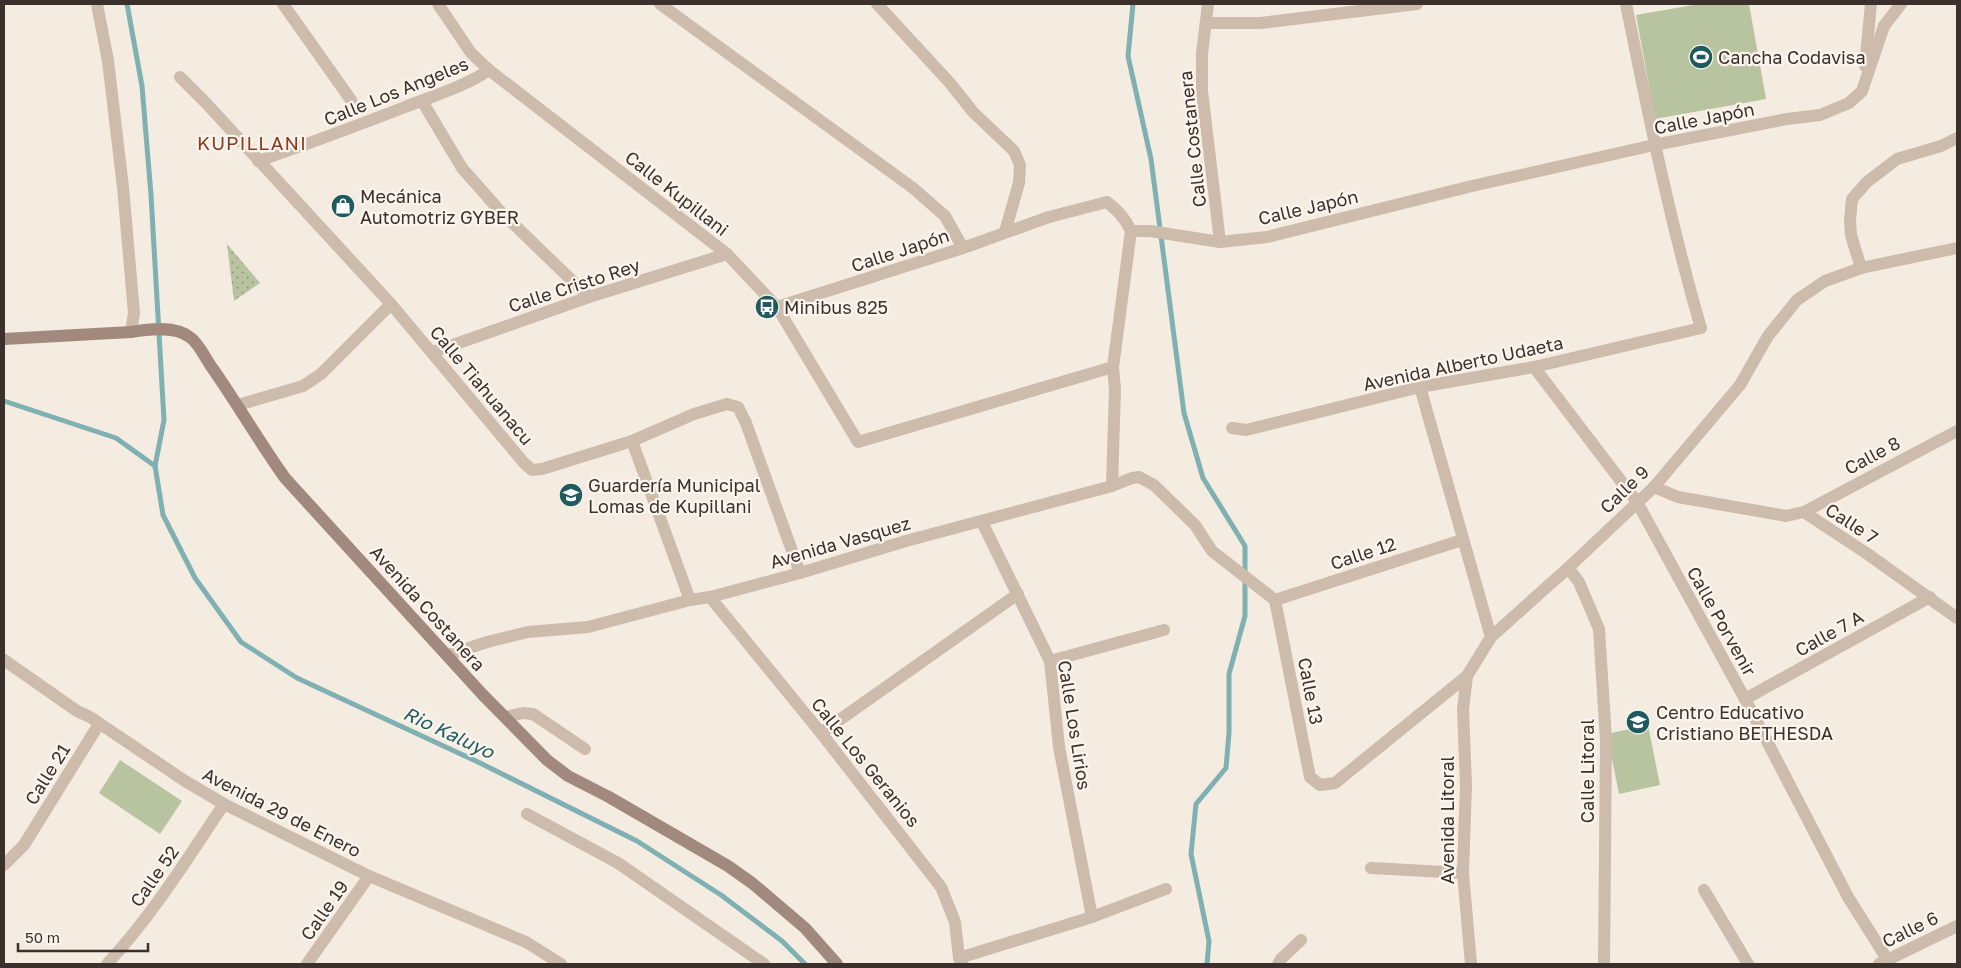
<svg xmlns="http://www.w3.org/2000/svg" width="1961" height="968" font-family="'Golos Text',sans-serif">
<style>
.grass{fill:url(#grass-dots)}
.garden{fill:#b8c4a0}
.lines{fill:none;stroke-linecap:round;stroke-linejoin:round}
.stream{stroke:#7fb0b2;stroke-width:5}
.pedestrian{stroke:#cdbbac;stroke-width:12}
.minor{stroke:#cdbbac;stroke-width:12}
.secondary{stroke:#a18a7d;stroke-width:12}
.labels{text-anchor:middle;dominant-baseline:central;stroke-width:4.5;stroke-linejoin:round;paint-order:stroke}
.poi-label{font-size:18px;fill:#3b302b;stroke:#fbf5ee;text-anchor:start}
.street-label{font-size:18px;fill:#3b302b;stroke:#fbf5ee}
.neighbourhood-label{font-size:19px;letter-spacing:1px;fill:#8c3b22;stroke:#fbf5ee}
.water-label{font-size:19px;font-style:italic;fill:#1f5a5e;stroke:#fbf5ee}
</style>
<defs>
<pattern id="grass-dots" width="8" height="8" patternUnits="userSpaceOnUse" patternTransform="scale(1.25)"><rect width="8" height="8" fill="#b8c4a0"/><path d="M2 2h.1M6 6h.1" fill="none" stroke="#97a083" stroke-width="1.8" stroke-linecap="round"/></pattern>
</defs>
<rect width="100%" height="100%" fill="#f4ebe1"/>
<polygon class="grass" points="227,244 260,283 234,301"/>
<g class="garden">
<polygon points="1699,4 1749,4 1766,99 1655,119 1636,15"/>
<polygon points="1648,725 1660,785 1619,794 1607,734"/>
<polygon points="120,760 182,801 160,834 99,793"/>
</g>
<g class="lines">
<g class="stream">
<polyline points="127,4 142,86 151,195 164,420 155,466 163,515 195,578 241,642 297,678 478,762 637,841 721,895 782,941 805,964"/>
<polyline points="1133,4 1128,56 1151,159 1184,413 1203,478 1245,546 1245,616 1229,674 1229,733 1226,768 1196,804 1191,854 1209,941 1207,964"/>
<polyline points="4,401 116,438 155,466"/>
</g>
<polyline class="pedestrian" points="1050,661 1164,630"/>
<g class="minor">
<polyline points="97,4 108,61 123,187 134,313 131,332"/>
<polyline points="283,4 351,100"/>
<polyline points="438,4 471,53 489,70 727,254 777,307 858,442 1113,367"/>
<polyline points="660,4 913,188 945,216 963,248"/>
<polyline points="877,4 950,83 973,112 1014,151 1020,165 1019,183 1005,232"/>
<polyline points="1208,4 1202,54 1202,91 1220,242"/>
<polyline points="1207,23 1261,23 1417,4"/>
<polyline points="1865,66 1871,4"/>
<polyline points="180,77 206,103 391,304 524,463 532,470 542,469 632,441 694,414 727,404 738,407 746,423 800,573"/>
<polyline points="422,101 462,168 500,211 589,297"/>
<path d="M258,161C308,144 356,126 405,107C433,96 464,87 489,70"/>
<polyline points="1861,268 1851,235 1850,220 1852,199 1867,182 1897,159 1941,146 1957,138"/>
<path d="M777,307L963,248L1049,217L1107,202C1118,211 1125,218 1131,231H1150L1220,242L1267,237L1472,186L1654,145L1787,119L1820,115L1849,103L1862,91L1884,26L1901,4"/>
<polyline points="433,352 589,297 727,254"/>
<polyline points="1534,367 1637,502 1745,699 1848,897 1887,959"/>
<polyline points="1420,387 1491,637"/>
<polyline points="238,405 303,386 321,374 391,304"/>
<path d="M1232,428L1246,430L1420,387L1534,367L1701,328C1670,222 1648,113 1626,4"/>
<polyline points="632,441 690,600"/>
<polyline points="1112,486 1115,389 1113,367 1131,231"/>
<polyline points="1654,487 1678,497 1786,516 1804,512 1957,431"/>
<polyline points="1804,512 1869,555 1957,618"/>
<polyline points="982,522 1050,661 1059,747 1092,917"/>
<polyline points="1568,568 1579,582 1599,629 1606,740 1604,964"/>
<polyline points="710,597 821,733 941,887 955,922 959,958 962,964"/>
<polyline points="1275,600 1310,777 1320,785 1335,783 1467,676 1491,637 1568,568 1654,487 1740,385 1768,336 1797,300 1825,281 1861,268 1957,248"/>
<polyline points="1275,600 1462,540"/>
<polyline points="448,655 487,642 528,632 588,627 690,600 710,597 800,573 906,541 1112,486 1132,478 1139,477 1154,485 1195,525 1212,551 1275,600"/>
<polyline points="4,660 77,711 90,717 185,781 224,804 369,876 526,942 561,964"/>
<polyline points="1467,676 1463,709 1466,785 1463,873 1471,964"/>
<polyline points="1745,699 1930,597"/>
<polyline points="505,717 523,713 533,714 585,749"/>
<polyline points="821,733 1018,594"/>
<polyline points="527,814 618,863 764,964"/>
<polyline points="4,865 24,845 99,724"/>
<polyline points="1371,868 1463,873"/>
<polyline points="1704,890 1748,964"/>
<polyline points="959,958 1092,917 1166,889"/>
<path d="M107,964C152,916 187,859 224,804"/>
<polyline points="307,964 369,876"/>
<polyline points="1278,964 1281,959 1301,940"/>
<polyline points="1879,964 1957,926"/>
</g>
<path class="secondary" d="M4,339L131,332C148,329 176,325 191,338C200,345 206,360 213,369C238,405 260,443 285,478L483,695L547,760L568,776L609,797L728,866L752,883L805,928L837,964"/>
</g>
<defs>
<g id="stadium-disc" transform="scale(1.25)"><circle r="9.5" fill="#1f5a5e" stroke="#fbf5ee"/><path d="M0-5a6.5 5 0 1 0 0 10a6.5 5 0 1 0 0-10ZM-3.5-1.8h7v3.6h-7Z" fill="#fff"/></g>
<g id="shop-disc" transform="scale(1.25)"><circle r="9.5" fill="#1f5a5e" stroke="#fbf5ee"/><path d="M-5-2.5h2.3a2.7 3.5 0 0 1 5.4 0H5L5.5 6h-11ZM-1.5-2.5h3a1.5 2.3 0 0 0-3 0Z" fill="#fff"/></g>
<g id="bus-disc" transform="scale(1.25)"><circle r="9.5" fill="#1f5a5e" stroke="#fbf5ee"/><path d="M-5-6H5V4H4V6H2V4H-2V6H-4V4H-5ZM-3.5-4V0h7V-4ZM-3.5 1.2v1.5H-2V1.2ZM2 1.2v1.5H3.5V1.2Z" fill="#fff"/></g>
<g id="school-disc" transform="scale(1.25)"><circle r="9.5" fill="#1f5a5e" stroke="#fbf5ee"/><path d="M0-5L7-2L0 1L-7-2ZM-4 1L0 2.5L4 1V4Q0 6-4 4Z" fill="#fff"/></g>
</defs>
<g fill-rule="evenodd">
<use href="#stadium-disc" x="1701" y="57"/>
<use href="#shop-disc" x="343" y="206"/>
<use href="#bus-disc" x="767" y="307"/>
<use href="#school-disc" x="571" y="495"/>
<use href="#school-disc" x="1638" y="722"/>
</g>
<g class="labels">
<g class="poi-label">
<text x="1718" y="57">Cancha Codavisa</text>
<text x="360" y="196">Mecánica<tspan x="360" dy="21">Automotriz GYBER</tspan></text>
<text x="784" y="307">Minibus 825</text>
<text x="588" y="485">Guardería Municipal<tspan x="588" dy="21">Lomas de Kupillani</tspan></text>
<text x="1656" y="712">Centro Educativo<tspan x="1656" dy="21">Cristiano BETHESDA</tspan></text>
</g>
<g class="street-label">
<text transform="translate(396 91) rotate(-22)">Calle Los Angeles</text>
<text transform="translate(1704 118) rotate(-11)">Calle Japón</text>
<text transform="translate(1192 139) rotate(-96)">Calle Costanera</text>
<text transform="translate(677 193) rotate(38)">Calle Kupillani</text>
<text transform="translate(1308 207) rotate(-13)">Calle Japón</text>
<text transform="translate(900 250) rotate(-18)">Calle Japón</text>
<text transform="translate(574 285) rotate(-18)">Calle Cristo Rey</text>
<text transform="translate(1463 363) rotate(-12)">Avenida Alberto Udaeta</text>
<text transform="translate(482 385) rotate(50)">Calle Tiahuanacu</text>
<text transform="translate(1872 455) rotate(-28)">Calle 8</text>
<text transform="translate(1624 489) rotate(-44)">Calle 9</text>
<text transform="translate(1852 523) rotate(33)">Calle 7</text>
<text transform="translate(840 542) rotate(-16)">Avenida Vasquez</text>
<text transform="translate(1363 553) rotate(-18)">Calle 12</text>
<text transform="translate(428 608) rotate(48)">Avenida Costanera</text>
<text transform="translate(1722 621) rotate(61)">Calle Porvenir</text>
<text transform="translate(1829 633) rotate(-29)">Calle 7 A</text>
<text transform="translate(1311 691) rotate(79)">Calle 13</text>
<text transform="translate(1075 725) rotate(81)">Calle Los Lirios</text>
<text transform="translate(866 762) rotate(51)">Calle Los Geranios</text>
<text transform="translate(1587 771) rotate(-90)">Calle Litoral</text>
<text transform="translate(47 774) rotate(-58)">Calle 21</text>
<text transform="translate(282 812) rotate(27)">Avenida 29 de Enero</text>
<text transform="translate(1447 820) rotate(-90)">Avenida Litoral</text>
<text transform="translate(154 876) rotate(-55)">Calle 52</text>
<text transform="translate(324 910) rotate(-55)">Calle 19</text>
<text transform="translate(1910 929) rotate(-26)">Calle 6</text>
</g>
<g class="neighbourhood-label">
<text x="252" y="142">KUPILLANI</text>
</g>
<g class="water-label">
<text transform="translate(449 732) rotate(25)">Rio Kaluyo</text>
</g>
</g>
<rect width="1961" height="968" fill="none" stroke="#3b302b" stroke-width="10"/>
<path d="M18 943v8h130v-8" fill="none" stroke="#3b302b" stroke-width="2.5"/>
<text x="25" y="943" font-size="15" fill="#3b302b" stroke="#fbf5ee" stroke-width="4" paint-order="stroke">50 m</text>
</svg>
